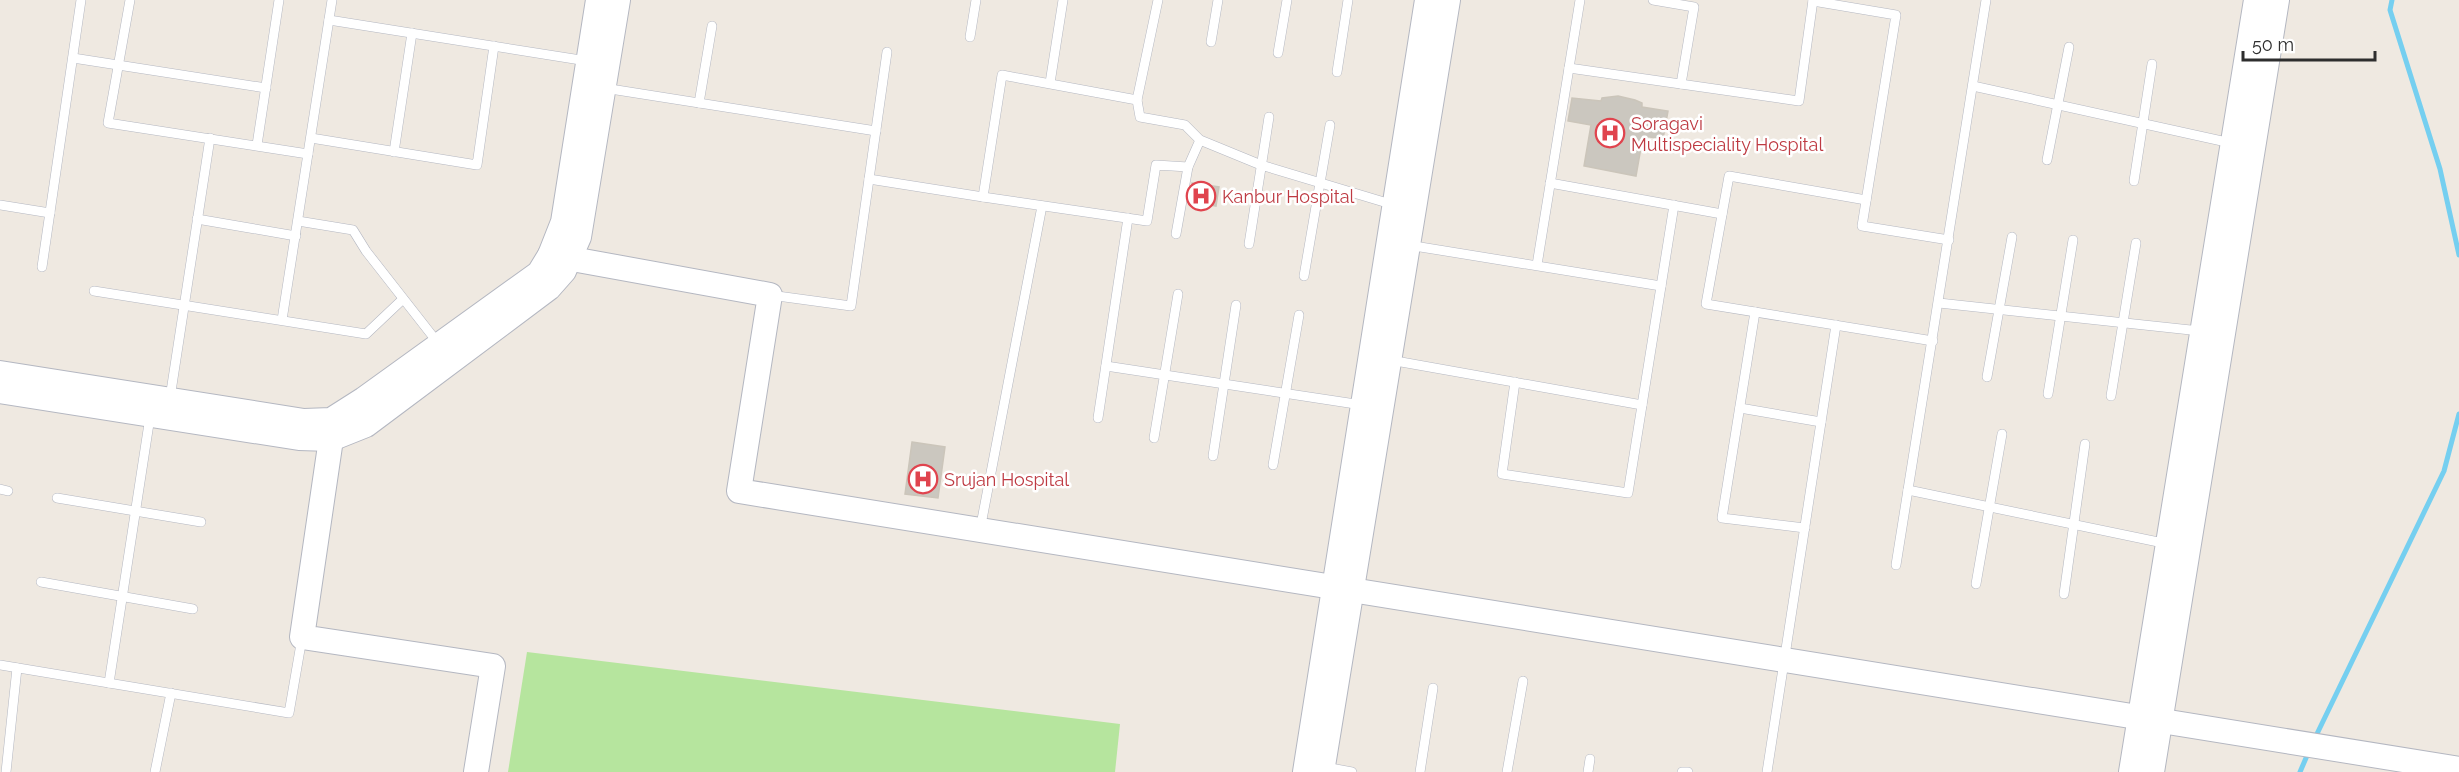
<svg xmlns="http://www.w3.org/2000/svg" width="2459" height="772" font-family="Raleway,sans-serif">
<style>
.green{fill:#b6e59e}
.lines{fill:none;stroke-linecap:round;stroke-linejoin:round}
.stream{stroke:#75cff0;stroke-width:5}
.building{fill:#cbc7bf;stroke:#cbc5ba;stroke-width:1.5}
.service-casing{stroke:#b4b7c1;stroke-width:10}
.tertiary-casing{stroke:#b4b7c1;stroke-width:26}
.service{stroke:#fff;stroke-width:9}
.tertiary{stroke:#fff;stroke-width:24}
.labels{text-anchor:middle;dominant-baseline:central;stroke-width:5;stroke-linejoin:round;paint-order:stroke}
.health-label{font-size:18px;fill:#be3a42;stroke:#fff;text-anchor:start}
</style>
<rect width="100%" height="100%" fill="#efe9e1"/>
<polygon class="green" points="527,652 1120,724 1115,772 508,772"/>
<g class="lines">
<g class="stream">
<polyline points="2392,0 2390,10 2440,169 2459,255"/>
<polyline points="2314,740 2444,471 2459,414"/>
<polyline points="2300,772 2309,751"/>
</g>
</g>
<g class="building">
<polygon points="1618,96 1635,100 1642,103 1642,107 1668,111 1663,139 1643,136 1636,176 1584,166 1591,125 1568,121 1572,98 1601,101 1602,98"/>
<polygon points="1192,183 1219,187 1216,206 1189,201"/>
<polygon points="912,442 945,447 938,498 905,494"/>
</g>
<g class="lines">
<g class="service-casing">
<g id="service">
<polyline points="130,0 108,123 308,154"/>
<polyline points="1653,0 1694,7 1681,84"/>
<polyline points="1813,1 1896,15 1862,226 1949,240"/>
<polyline points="329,20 587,61"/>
<polyline points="970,37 976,0"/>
<polyline points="1211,42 1218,0"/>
<polyline points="1278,53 1287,0"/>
<polyline points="73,58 266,88"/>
<polyline points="1569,68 1799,101 1813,0"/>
<polyline points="1337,72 1348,0"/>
<polyline points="1050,83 1063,0"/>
<polyline points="1973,86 2231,143"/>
<polyline points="604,88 876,131"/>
<polyline points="1137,100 1158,0"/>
<polyline points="699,103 712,26"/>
<polyline points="311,138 477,165 494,46"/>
<polyline points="257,145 279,0"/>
<polyline points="394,152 412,33"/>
<polyline points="2047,160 2069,47"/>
<polyline points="1188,167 1156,165 1147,221 983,197 1002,75 1137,100 1140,117 1185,125 1200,140 1261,165 1394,205"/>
<polyline points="869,179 983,197"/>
<polyline points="2134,181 2152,64"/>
<polyline points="1550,183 1722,214"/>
<polyline points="1866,200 1729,176 1706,304 1933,341"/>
<polyline points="0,205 50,213"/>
<polyline points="197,219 296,236"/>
<polyline points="298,221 353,230 366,251 438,343"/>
<polyline points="1176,234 1188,167 1200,140"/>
<polyline points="1249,244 1269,117"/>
<polyline points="1408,245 1661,286"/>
<polyline points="1537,265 1580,0"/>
<polyline points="42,267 81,0"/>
<polyline points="1304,276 1330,125"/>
<polyline points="94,291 366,334 403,299"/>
<polyline points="770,295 851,306 887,52"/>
<polyline points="1939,303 2200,331"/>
<polyline points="1755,312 1722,518 1805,528"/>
<polyline points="282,320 332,0"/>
<polyline points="1390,360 1642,405"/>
<polyline points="1106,366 1362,405"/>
<polyline points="1987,377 2012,237"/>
<polyline points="1515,382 1502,474 1628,493 1674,205"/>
<polyline points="2048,394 2073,240"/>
<polyline points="2111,396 2136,243"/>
<polyline points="170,398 210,138"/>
<polyline points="1740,408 1821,422"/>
<polyline points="1098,418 1128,218"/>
<polyline points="1154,438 1178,294"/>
<polyline points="1213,456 1236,305"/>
<polyline points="1273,465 1299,315"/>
<polyline points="0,489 8,491"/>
<polyline points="1908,490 2168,544"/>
<polyline points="57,498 201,522"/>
<polyline points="980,530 1042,206"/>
<polyline points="1896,565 1986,0"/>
<polyline points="41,582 193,609"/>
<polyline points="1976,584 2002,434"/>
<polyline points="2064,594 2085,444"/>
<polyline points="0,665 289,713 302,638"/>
<polyline points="109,683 150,417"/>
<polyline points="1325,767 1352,772"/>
<polyline points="6,772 17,668"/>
<polyline points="155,772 171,693"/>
<polyline points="1420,772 1433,688"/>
<polyline points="1507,772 1523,681"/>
<polyline points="1588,772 1590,759"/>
<polyline points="1682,772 1688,772"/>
<polyline points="1767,772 1836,325"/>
</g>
</g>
<g class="tertiary-casing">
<g id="tertiary">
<polyline points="550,255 770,295 739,491 2459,769"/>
<polyline points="0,373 304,421 331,420 364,399 539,273 550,255 563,222 598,0"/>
<polyline points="0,391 299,438 331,439 366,425 549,288 564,271 579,237 618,0"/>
<polyline points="331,424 331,439 302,637 493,666 476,772"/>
<polyline points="1305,772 1427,0"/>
<polyline points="1322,772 1448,0"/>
<polyline points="2131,772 2256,0"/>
<polyline points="2152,772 2277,0"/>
</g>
</g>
<use href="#service" class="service"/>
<use href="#tertiary" class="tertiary"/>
</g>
<defs>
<g id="hospital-ring" transform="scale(1.5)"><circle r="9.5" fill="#fff" stroke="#e0444e" stroke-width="1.5"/><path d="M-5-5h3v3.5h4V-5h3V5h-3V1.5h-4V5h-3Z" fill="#e0444e"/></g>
</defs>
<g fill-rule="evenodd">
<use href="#hospital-ring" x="1610" y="133"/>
<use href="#hospital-ring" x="1201" y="196"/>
<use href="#hospital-ring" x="923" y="479"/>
</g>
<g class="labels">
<g class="health-label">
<text x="1631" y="123">Soragavi<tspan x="1631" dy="21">Multispeciality Hospital</tspan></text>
<text x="1222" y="196">Kanbur Hospital</text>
<text x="944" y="479">Srujan Hospital</text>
</g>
</g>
<path d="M2243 51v9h132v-9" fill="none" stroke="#2e2e2e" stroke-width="3"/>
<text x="2252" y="51" font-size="18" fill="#2e2e2e" stroke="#ffffff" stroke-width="4.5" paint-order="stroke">50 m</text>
</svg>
